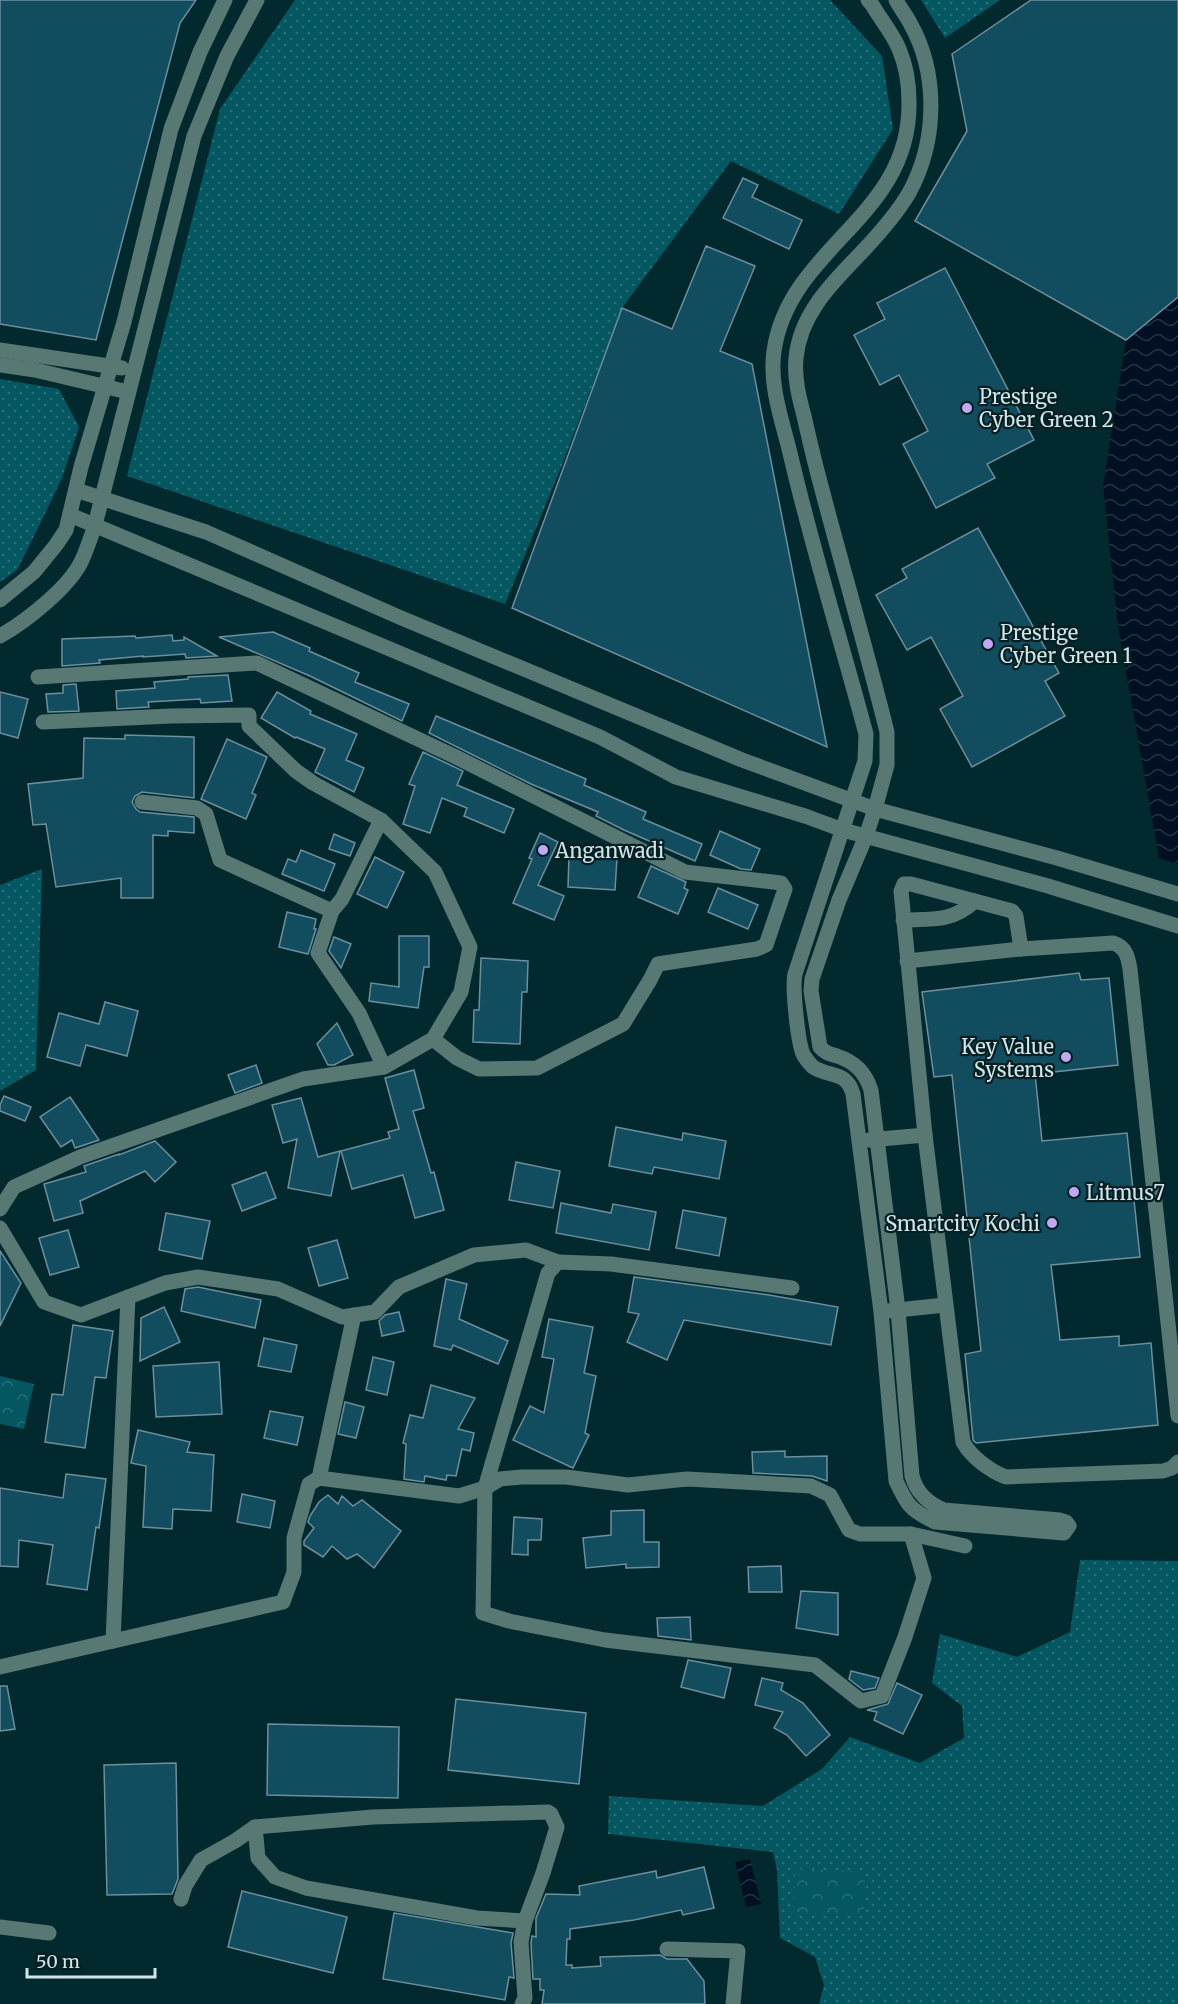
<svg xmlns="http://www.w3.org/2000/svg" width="1178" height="2004" font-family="Merriweather,serif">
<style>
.grass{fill:url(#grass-dots)}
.park{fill:url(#park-crowns)}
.water{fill:url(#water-waves)}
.building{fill:#124c5f;stroke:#6d8e9c;stroke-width:1.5}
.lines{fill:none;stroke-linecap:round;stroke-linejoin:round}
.minor{stroke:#587874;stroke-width:15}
.poi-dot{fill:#c1a8f3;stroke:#031f22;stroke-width:2}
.labels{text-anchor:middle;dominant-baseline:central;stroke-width:4.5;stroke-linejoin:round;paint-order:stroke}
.poi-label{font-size:20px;fill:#d1e5e8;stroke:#031f22;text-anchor:start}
</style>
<defs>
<pattern id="grass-dots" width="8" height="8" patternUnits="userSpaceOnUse" patternTransform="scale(1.5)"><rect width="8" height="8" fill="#045760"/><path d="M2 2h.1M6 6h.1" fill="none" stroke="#286f77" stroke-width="1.8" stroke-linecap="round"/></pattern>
<pattern id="park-crowns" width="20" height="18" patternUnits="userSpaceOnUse" patternTransform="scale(1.5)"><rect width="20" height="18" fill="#045760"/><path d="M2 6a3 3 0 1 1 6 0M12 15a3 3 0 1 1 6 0" fill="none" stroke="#286f77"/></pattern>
<pattern id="water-waves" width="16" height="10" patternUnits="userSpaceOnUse" patternTransform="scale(1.5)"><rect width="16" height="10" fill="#001022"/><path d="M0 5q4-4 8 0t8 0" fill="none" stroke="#243342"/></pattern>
</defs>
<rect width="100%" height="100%" fill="#022a2e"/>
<g class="grass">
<polygon points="295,0 830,0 882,56 893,129 839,214 731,161 622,308 562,465 505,604 127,476 220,109"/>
<polygon points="921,0 1000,0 945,38"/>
<polygon points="0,379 59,389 79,427 62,478 40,524 17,570 0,582"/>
<polygon points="42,869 36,1070 0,1091 0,885"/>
<polygon points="1080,1560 1178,1561 1178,2004 819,2004 824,1985 815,1957 780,1938 777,1870 773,1852 608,1834 609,1796 763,1806 822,1769 850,1737 920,1763 964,1738 962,1706 932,1683 940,1634 1017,1657 1070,1632"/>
</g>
<g class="park">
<polygon points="0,1376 34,1384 24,1429 0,1424"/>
<polygon points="795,1869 865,1872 864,1915 794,1912"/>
</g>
<g class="water">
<polygon points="1178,297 1178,864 1159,858 1118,627 1103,486 1126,340"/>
<polygon points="750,1859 761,1904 746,1907 735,1862"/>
</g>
<g class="building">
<polygon points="0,0 196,0 180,23 96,340 0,324"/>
<polygon points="1031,0 1178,0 1178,297 1126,340 915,221 967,131 952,54"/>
<polygon points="743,178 758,185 752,197 802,220 789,249 723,218"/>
<polygon points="706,246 755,266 720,351 752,364 827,747 512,608 622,308 672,329"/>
<polygon points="945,268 1034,440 987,464 995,478 936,508 903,444 928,431 899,375 880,385 854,335 885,319 877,303"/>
<polygon points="978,528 1059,673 1045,681 1065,716 972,767 940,709 963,696 931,637 907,650 876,595 907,578 902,569"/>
<polygon points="273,632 310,648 309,651 359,673 355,682 409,704 402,721 310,676 219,637"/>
<polygon points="172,635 173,641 184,640 184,637 217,656 186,658 185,654 143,657 143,656 99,660 100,663 62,666 62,639 135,636 136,638"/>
<polygon points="228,675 232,701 201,703 200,699 148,702 149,707 117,709 116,691 155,688 154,682 188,679 188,677"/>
<polygon points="76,684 79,711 48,712 46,694 63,693 63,685"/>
<polygon points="0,692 28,699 18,738 0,733"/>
<polygon points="277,692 311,711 310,714 357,734 346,760 364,768 354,792 315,772 325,749 296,737 295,738 261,718"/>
<polygon points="436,716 586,779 584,785 646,812 643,819 702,844 695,861 624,830 596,816 598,812 531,784 429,733"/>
<polygon points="125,735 194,737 194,798 142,792 135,796 132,802 136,809 140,812 194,817 194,833 168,831 168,836 153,835 153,898 121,898 121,878 56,887 46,824 33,825 28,784 83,778 84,738 125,739"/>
<polygon points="227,739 267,757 252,793 256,795 246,819 201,799"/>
<polygon points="423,752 463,771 457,785 514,809 504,833 464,816 467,808 442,798 430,833 403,824 415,786 409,784"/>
<polygon points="720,831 760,849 751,870 741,869 710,855"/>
<polygon points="540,833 558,842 538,885 564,896 554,920 513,903 532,859 529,858"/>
<polygon points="334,834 355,843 350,856 329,849"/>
<polygon points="301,850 335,864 324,891 282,874 288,859 296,862"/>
<polygon points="569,856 617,858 615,890 568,887"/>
<polygon points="375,857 404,872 387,908 357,894"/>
<polygon points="651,866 686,882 684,888 688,890 678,914 638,897"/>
<polygon points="718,888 758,905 748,929 708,912"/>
<polygon points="287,912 316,919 314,929 316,929 308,954 279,947"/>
<polygon points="399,936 429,936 429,967 424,967 418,1008 369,1001 371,983 399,987"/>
<polygon points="334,937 351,944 341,968 329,951"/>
<polygon points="481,958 528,961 527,992 522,992 520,1044 473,1042 474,1010 479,1010"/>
<polygon points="1079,973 1081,980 1109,978 1118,1065 1035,1074 1042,1141 1127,1133 1140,1257 1051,1265 1060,1340 1119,1336 1119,1346 1151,1343 1158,1425 976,1443 973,1440 965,1354 981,1351 952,1075 934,1077 922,992"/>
<polygon points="105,1002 138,1011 127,1056 86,1045 80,1066 47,1057 59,1013 99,1024"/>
<polygon points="337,1023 353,1055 334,1065 328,1065 317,1044"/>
<polygon points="256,1065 262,1083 235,1093 228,1075"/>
<polygon points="414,1070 424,1108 413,1111 431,1173 434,1172 444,1210 415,1218 403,1175 352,1189 341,1151 390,1138 388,1132 399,1129 385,1078"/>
<polygon points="4,1096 31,1107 25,1121 0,1111 0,1105"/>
<polygon points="70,1097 99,1140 75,1148 72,1140 61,1147 40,1117"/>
<polygon points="301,1098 318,1157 340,1151 331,1196 288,1188 297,1139 283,1143 272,1105"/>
<polygon points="616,1127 682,1140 683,1133 726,1141 719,1179 654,1167 652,1174 609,1166"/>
<polygon points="155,1141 176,1162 155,1182 145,1171 80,1201 83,1213 54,1221 44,1184 86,1172 84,1166 119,1154 119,1155"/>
<polygon points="516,1162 560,1171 553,1208 509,1200"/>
<polygon points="266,1172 276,1198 242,1211 232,1185"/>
<polygon points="561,1203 611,1213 613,1204 656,1212 649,1250 556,1233"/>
<polygon points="683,1210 726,1218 719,1256 676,1248"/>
<polygon points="166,1213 210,1221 202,1259 159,1250"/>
<polygon points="68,1230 79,1267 50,1275 39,1238"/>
<polygon points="337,1240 348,1278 319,1286 308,1248"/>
<polygon points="0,1251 21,1283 0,1326"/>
<polygon points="634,1277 769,1295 838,1307 831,1345 684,1320 667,1360 627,1342 639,1314 628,1312"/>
<polygon points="446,1279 467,1284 459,1319 508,1341 498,1364 453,1345 451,1350 434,1346"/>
<polygon points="198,1287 261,1300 255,1328 181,1311 185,1289"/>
<polygon points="164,1307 180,1342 140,1361 141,1318"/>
<polygon points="399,1312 404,1331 382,1336 379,1321 385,1315"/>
<polygon points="549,1319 593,1327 584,1373 596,1376 585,1433 589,1435 573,1468 513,1440 530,1406 544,1413 554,1359 542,1357"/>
<polygon points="73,1325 113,1331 106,1378 95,1377 85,1448 45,1442 52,1394 63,1395"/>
<polygon points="264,1338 297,1345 291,1372 258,1366"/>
<polygon points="373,1357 394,1362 387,1395 366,1390"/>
<polygon points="219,1362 222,1414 156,1417 153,1366"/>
<polygon points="431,1385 475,1398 458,1429 474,1433 470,1451 462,1449 456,1476 447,1475 446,1480 425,1476 424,1482 404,1479 406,1444 403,1443 410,1415 423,1418"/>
<polygon points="345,1402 364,1407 356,1438 338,1434"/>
<polygon points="270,1411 303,1417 297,1445 264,1438"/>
<polygon points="138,1430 190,1442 187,1452 214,1455 211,1511 173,1509 172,1529 143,1527 146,1466 131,1463"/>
<polygon points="785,1451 785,1457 827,1456 827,1481 812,1476 753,1473 752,1452"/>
<polygon points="66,1474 106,1479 99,1528 96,1527 87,1590 47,1584 53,1545 19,1540 18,1567 0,1566 0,1488 63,1498"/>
<polygon points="242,1494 275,1501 270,1528 237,1522"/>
<polygon points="328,1495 338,1504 342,1496 353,1506 362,1500 401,1531 374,1568 357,1554 347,1559 332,1546 323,1557 304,1545 304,1541 314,1528 308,1522 310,1516 319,1502"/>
<polygon points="644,1510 644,1542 659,1542 659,1567 626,1568 626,1564 586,1568 583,1538 611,1535 611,1511"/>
<polygon points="514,1517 542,1519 541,1540 528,1540 528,1555 512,1554"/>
<polygon points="781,1566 782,1592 749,1592 748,1567"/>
<polygon points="801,1591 838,1593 838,1635 796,1628"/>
<polygon points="690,1617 691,1640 658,1636 657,1618"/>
<polygon points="688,1660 731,1668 724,1698 681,1687"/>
<polygon points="851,1671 879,1678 875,1688 863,1690 849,1679"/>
<polygon points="762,1678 783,1683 781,1690 803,1703 830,1735 806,1756 787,1735 774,1728 783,1712 755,1705"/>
<polygon points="897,1683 922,1695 903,1734 874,1720 877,1712 867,1710 888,1704"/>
<polygon points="0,1686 7,1686 15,1729 0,1731"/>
<polygon points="456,1699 586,1713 579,1784 448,1770"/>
<polygon points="268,1724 399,1727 398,1798 267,1795"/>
<polygon points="176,1763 178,1879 172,1894 107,1895 104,1765"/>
<polygon points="704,1867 714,1908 683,1915 681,1910 634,1920 570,1929 570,1939 567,1939 566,1965 572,1965 572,1968 601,1966 600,1957 660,1955 667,1959 687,1959 704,1981 705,2004 542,2004 544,1990 540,1990 540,1979 533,1979 531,1943 532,1936 536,1937 536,1918 546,1894 580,1895 579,1886 656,1871 657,1878"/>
<polygon points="242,1891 347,1917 333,1973 228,1947"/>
<polygon points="394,1913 513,1933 511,1943 514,1978 509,1977 505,2000 383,1979"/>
</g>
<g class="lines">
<g class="minor">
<path d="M868,0L873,6C881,20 893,34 899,49C906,65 909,84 909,102C911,218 789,246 774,351C769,385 782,420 790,453C812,548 841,640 866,734L865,761L795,974C792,987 798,1046 804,1056C806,1059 811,1065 813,1067C830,1078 846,1070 853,1094L881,1312L896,1481C907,1505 910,1510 935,1522L1064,1533L1069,1526L1066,1522L1060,1520L944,1510C927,1503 917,1493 912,1476L898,1310L871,1090C865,1072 855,1062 837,1056C830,1054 825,1053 820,1047L811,991L812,979L839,900L866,836L875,809L887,765V732C866,648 842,566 820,482C814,460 809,438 804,416C799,397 794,378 796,358C800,314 832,283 861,253C879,234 896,215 909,193C937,142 939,74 910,23C906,15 900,8 896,0"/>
<polyline points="0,350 122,368"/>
<polyline points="0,365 35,370 128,392"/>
<polyline points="76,490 206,532 399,617 742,760 875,809 1057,858 1178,894"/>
<polyline points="70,515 600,737 676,777 805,816 843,830 1048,886 1178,926"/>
<polyline points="0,600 34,572 56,545 66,530 81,467 124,322 171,129 200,52 225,0"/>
<path d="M0,636C25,622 70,587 82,560C87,549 91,537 95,525L194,136L227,56L257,0"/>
<polyline points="38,677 257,663 456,757 685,872 781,883 785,889 766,945 757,949 658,964 650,980 623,1024 537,1068 479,1069 457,1058 433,1039"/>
<polyline points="142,802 197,808 206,814 220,860 332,911 342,899 381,820"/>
<polyline points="332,911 318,953 359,1013 384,1067"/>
<path d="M903,920C933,919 952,922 975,901"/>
<polyline points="907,961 1021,949"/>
<polyline points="869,1140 925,1135"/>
<polyline points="0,1209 14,1187 80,1157 303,1079 384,1067 433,1039 461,992 470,947 435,872 381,820 313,783 296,771 249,726 249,715 171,716 43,722"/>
<polyline points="0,1228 44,1302 81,1315 165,1283 198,1277 278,1289 342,1317 375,1312 399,1287 474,1255 526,1250 558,1262"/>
<polyline points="792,1288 611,1264 558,1262 548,1273 485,1488 483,1613 509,1621 605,1640 815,1665 861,1701 882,1696 905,1637 924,1578 911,1534"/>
<polyline points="888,1311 945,1305"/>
<path d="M1178,1416L1130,969C1128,957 1126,947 1113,943L1021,949L1016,916L1012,911L911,884H904L901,891L925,1135L963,1442C971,1457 990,1471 1006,1477L1163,1471L1172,1468L1178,1462"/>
<polyline points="319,1478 354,1315"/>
<polyline points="113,1641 128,1297"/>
<polyline points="0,1667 283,1602 294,1572 294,1538 309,1484 319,1478 459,1496 485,1488 500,1479 522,1477 566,1477 628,1485 687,1479 811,1486 830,1495 849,1530 860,1534 911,1534 965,1546"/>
<polyline points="255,1827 258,1858 275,1877 306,1888 477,1918 525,1921"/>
<polyline points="181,1899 185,1886 201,1860 235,1841 255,1827 373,1817 548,1812 551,1814 557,1827 543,1873 525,1921 521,1942 525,1998 522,2004"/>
<polyline points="0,1927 49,1933"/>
<polyline points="667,1949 738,1951 733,2004"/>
</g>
</g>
<g class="poi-dot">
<circle cx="967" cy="408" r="6"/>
<circle cx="988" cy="644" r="6"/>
<circle cx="543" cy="850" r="6"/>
<circle cx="1066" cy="1057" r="6"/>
<circle cx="1074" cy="1192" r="6"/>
<circle cx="1052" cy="1223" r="6"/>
</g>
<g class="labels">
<g class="poi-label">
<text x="979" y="396">Prestige<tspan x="979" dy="23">Cyber Green 2</tspan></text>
<text x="1000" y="632">Prestige<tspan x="1000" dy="23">Cyber Green 1</tspan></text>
<text x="555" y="850">Anganwadi</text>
<text x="1054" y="1046" text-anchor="end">Key Value<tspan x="1054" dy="23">Systems</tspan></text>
<text x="1086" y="1192">Litmus7</text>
<text x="1040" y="1223" text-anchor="end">Smartcity Kochi</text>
</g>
</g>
<path d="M27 1968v9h128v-9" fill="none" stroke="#d1e5e8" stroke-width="3"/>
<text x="36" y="1968" font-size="18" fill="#d1e5e8" stroke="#031f22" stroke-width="4.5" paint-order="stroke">50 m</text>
</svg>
